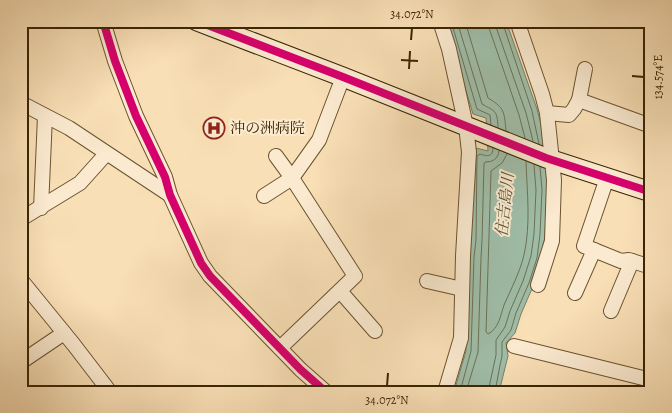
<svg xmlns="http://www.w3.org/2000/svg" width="672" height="413" font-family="Alegreya,'Noto Serif JP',serif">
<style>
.water{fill:#9fbda8;stroke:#778066}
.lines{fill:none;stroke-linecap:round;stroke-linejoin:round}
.shore{stroke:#6c7155;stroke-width:1}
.street-casing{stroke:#6a542f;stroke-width:16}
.secondary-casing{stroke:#3a2502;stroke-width:21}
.street{stroke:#fbead0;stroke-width:14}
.secondary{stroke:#fbead0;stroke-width:19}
.cycleway-casing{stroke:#fbead0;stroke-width:11}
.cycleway{stroke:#d6006c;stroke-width:8}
.ticks{fill:none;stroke:#3a2502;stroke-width:2}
.labels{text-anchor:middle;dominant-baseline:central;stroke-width:4;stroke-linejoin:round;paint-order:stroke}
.poi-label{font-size:15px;fill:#3a2502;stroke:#fbead0;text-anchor:start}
.water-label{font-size:16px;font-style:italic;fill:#585334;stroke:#fbead0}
.neatline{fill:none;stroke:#3a2502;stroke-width:2}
.ticks-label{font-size:12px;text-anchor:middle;fill:#3a2502}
</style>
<rect width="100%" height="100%" fill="#f9dfb6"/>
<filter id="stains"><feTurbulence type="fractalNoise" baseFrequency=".004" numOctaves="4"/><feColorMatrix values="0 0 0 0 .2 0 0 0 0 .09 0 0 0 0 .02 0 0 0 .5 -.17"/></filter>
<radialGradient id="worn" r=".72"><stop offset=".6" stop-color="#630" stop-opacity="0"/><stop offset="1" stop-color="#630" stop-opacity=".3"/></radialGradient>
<g class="water">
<polygon points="21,21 25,21 21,121"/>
<polygon points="445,21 506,21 537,109 545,140 547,190 545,235 542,259 534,284 521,314 515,333 506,343 508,356 499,392 454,392 466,351 473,151 476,148 488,151 486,118 473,114"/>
</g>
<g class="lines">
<g class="shore">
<polyline points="451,21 477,109 490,115 491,125"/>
<path d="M457,21L482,104C496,112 497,110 498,127"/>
<path d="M465,21L488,98C505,108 504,112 506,130"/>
<polyline points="488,21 489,28 519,115 525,138"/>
<polyline points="496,21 496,27 526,113 533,141"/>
<polyline points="502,21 532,111 539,144"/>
<path d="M507,154L502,163L491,171L486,332L488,334C499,328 500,317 504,305C511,289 520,272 524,255C531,224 527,192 526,162"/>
<path d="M460,392L471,351L474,257L476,240L477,156L480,154C486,156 493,158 493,148"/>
<path d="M466,392L478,352L481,258L482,240L484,164L485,162C493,162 498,159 499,151"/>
<polyline points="488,392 496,355 496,340 505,327 510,311 523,281 531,256 534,234 536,190 534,165"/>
<polyline points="495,392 500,365 502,356 502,342 511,330 516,313 529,283 537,258 540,234 542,190 540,167"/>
</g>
<g class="street-casing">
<g id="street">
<polyline points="103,21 115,61 136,116 165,177 170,195 201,263 210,276 301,370 326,392"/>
<polyline points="440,21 449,49 466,126 469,152 463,256 461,338 445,392"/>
<polyline points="517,21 542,94 547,113 554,180 552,241 538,285"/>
<polyline points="579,100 585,69"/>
<polyline points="21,103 69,128 170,195"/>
<polyline points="547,113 569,115 574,109 579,100 651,126"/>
<polyline points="607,178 584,246 621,261 629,260 651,267"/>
<polyline points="264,196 292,178 276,156"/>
<polyline points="41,208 45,116"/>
<polyline points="21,219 80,183 106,154"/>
<polyline points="21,280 74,345 110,392"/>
<polyline points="427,281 462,289"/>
<polyline points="340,291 375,331"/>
<polyline points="575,293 594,250"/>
<polyline points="611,311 632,261"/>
<polyline points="514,346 651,380"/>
<polyline points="280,348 355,276 292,178 319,140 343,77"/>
<polyline points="21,362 64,333"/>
</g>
</g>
<g class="secondary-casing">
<polyline id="secondary" points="197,21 343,77 546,158 651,192"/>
</g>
<use href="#street" class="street"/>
<use href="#secondary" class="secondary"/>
<g class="cycleway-casing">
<g id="cycleway">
<polyline points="103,21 115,61 136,116 165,177 170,195 201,263 210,276 301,370 326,392"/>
<polyline points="197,21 343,77 546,158 651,192"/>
</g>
</g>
<use href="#cycleway" class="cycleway"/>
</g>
<path class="ticks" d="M411,40L412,28M401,60L418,61M409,69L410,51M632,76L644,77M387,386L388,373"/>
<defs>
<g id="hospital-ring" transform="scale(1.125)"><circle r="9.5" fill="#fbead0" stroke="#8f2418" stroke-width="1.5"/><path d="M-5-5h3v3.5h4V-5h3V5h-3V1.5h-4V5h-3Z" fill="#8f2418"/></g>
</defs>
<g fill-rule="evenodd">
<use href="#hospital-ring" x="214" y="128"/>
</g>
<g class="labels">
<g class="poi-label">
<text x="230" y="128">沖の洲病院</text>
</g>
<g class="water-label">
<text transform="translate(505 205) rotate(-84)">住吉島川</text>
</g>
</g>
<rect width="672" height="413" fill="none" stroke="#f9dfb6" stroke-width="55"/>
<rect x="28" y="28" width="616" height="358" class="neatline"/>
<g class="ticks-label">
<text x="412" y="18">34.072°N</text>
<text transform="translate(658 77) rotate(-90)" y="4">134.574°E</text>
<text x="387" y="404">34.072°N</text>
</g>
<rect width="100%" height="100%" filter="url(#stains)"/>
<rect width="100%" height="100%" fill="url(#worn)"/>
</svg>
